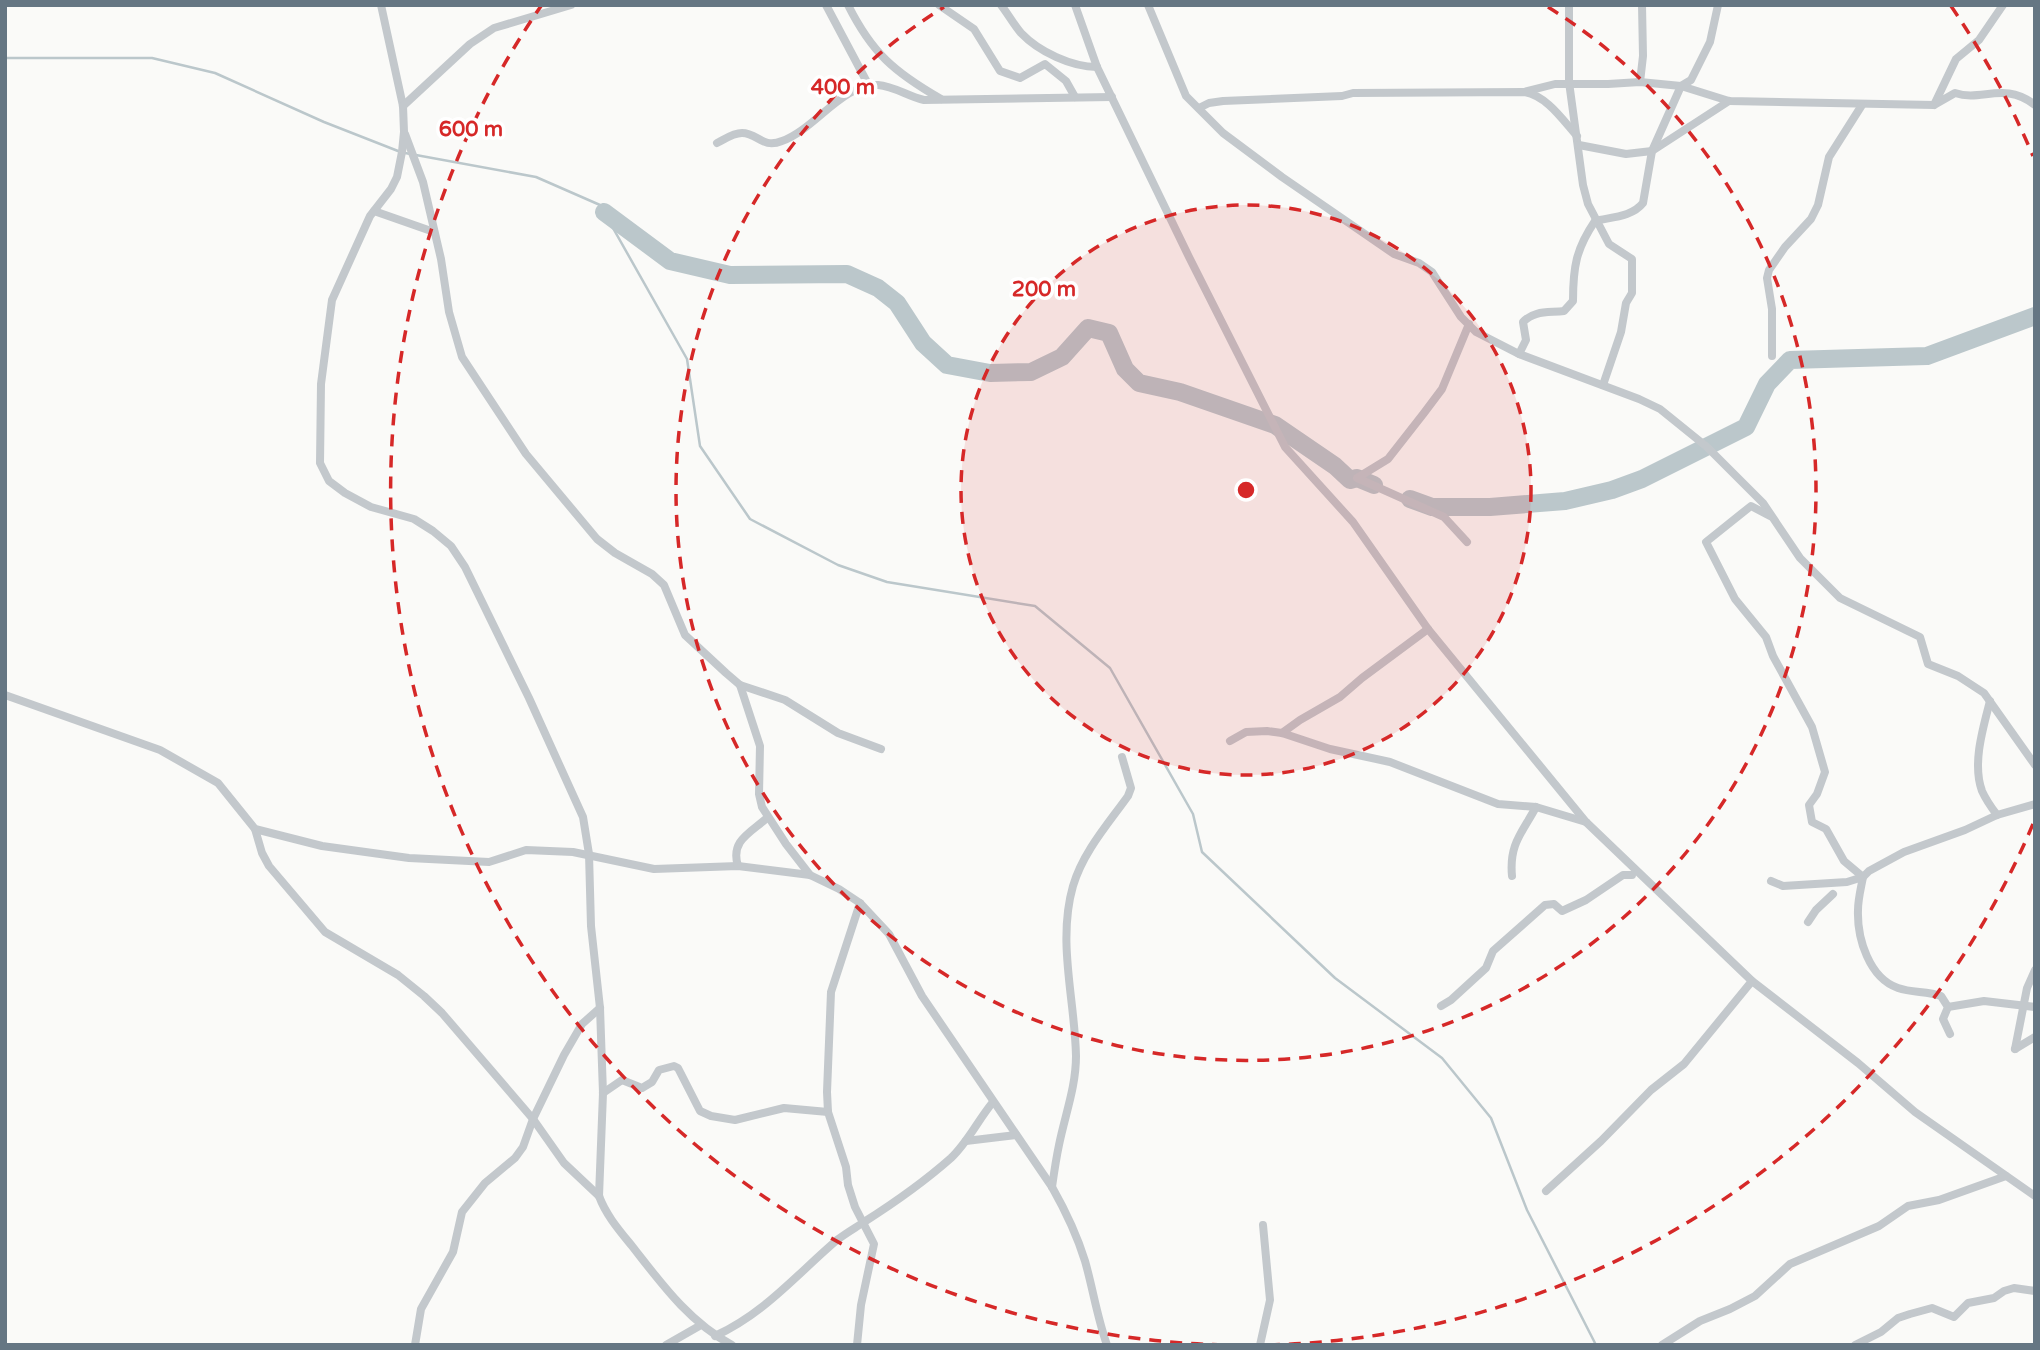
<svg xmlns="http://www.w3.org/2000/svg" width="2040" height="1350" font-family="'Varela Round',sans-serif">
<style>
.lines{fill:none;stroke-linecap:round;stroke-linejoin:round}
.stream{stroke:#bbc7cb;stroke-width:2.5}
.river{stroke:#bbc7cb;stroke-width:18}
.minor{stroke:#c3c8cc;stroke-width:8}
.ring{fill:none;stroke:#d62828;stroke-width:3.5;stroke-dasharray:12 9}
.centre{fill:#d62828;stroke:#fff;stroke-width:3.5}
.ring-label{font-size:21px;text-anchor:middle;font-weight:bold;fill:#d62828;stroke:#fff;stroke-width:7;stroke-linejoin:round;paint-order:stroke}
</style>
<rect width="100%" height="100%" fill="#fafaf8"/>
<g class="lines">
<g class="stream">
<polyline points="5,58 152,58 215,73 324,122 398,151"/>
<polyline points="405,153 536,177 600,205 687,359 700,446 750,519 838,565 887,582 1035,606 1110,668 1193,814 1202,852 1335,978 1442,1058 1491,1118 1527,1210 1596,1345"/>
</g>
<g class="river">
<polyline points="604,212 670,261 730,275 847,274 878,288 897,303 923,343 947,365 990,373 1031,372 1062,357 1088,328 1109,333 1125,369 1139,383 1180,392 1275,425 1335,466 1350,480 1357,478 1374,485"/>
<polyline points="1410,499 1432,507 1490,507 1565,501 1612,490 1642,479 1746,427 1767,384 1790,360 1927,356 2035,316"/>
</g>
<g class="minor">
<path d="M381,5L403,106L404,132L402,152L397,177L391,189L370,216L332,300L321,384L320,463L329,481L345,493L371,507L414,519L433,531L451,546L465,567L529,698L583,817L589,854L591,926L600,1008L603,1093L599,1196C606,1215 619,1230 632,1246C661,1283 689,1322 732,1345"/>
<polyline points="826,5 869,86"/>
<path d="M848,5C872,53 894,72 941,99"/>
<polyline points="939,5 974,29 1000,71 1020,78 1045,64 1066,81 1075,97"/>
<path d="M1001,5C1008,14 1014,25 1021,33C1039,52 1072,67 1097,67"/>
<polyline points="1075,5 1097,67 1189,257 1285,447 1353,522 1428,629 1586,822 1752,981 1858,1063 1915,1112 2035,1196"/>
<polyline points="1148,5 1186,96 1223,133 1282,177 1394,254 1419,263 1432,272 1461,317 1476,332 1519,354 1639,399 1660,409 1707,447 1763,503 1800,558 1840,598 1920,637 1928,664 1958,676 1984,693 2035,765"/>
<polyline points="1569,5 1569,82 1583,185 1588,204 1609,244 1632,259 1632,293 1626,303 1621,332 1603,385"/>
<polyline points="1640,82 1643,56 1642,5"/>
<path d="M1524,92L1555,84H1608L1640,82L1681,86L1729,101L1934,105L1955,93C1982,102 2004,81 2035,105"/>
<polyline points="1934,105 1956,59 1979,40 2003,5"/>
<polyline points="403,106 470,44 494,28 571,5"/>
<path d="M1199,108L1209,103L1223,101L1342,96L1353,93L1524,92C1547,96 1562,119 1577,136"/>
<polyline points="405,134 423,182 441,259 449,312 462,357 526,454 597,539 615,553 652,574 664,585 685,635 726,673 740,685 785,700 838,733 881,749"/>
<path d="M717,143C725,139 733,133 742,133C758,133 762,149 782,141C814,130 843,83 878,85C894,86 909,97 924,100L1112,97"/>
<polyline points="1579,145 1626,154 1652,151 1729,101"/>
<polyline points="374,211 434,232"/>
<path d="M1519,354L1526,340L1523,322C1534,310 1549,313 1564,311L1573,301C1573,267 1576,249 1595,221C1611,217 1632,217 1643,203L1652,151L1681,86L1691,80L1710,42L1718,5"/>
<polyline points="1772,356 1772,309 1767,278 1769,270 1785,247 1811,219 1818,205 1829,157 1862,105"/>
<path d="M1770,516L1751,506L1706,542L1735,599L1766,637L1773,656L1812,727L1825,772L1817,794L1809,805L1812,822L1826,829L1844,861L1863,877C1861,888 1858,899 1858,910C1857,938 1869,978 1898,988C1912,993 1927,991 1941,996L1948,1007L1943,1019L1950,1034"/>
<polyline points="1467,542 1444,517 1357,478 1388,459 1424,413 1442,389 1469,324"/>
<polyline points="740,685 760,746 759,794 762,807 786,844 810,875"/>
<path d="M5,695L160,750L218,783L255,829L322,846L409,858L489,862L526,850L573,852L654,869L738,866L810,875L839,889L860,903L889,934L922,996L1052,1187C1065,1210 1077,1235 1085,1261C1093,1289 1097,1317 1107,1345"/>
<path d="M1990,701C1983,728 1972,764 1982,791C1986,800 1991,807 1997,815"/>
<polyline points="1282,733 1300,720 1340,697 1362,678 1428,629"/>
<polyline points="1230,741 1246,732 1267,731 1282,733 1330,749 1390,762 1498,804 1536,807 1586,822"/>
<polyline points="255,829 262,853 269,866 325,932 398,975 424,996 442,1013 533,1119 564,1163 599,1196"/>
<path d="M738,866C730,841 750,833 767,818"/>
<path d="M1512,876C1509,844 1522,833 1536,807"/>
<polyline points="1771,881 1783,886 1847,882 1863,877 1869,871 1904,852 1965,830 1997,815 2035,804"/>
<polyline points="1808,922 1816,910 1833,894"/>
<polyline points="1441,1006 1451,1000 1486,968 1493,951 1545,905 1554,904 1562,911 1586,900 1623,875 1632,875"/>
<polyline points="1948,1007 1984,1001 2035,1007"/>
<polyline points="2015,1049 2027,988 2035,970"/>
<polyline points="2015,1049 2035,1037"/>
<polyline points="603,1093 622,1080 642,1088 652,1082 659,1070 674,1066 678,1068 700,1111 711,1116 735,1120 784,1108 828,1112"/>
<polyline points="966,1141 1016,1135"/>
<path d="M1052,1187C1054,1173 1056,1159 1059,1145C1065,1115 1076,1087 1076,1056C1075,1000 1057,942 1073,886C1083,852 1108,824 1128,796L1131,788L1122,757"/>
<polyline points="1546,1191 1601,1141 1651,1090 1684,1064 1752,981"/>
<path d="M715,1336C765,1313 796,1275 837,1240C846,1233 855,1228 864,1222C894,1203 925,1181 951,1158C968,1142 978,1120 993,1102"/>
<polyline points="415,1345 421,1309 453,1252 462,1212 485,1183 515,1158 523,1147 533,1119 564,1055 582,1024 600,1008"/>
<polyline points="666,1345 701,1325"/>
<polyline points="857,1345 861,1305 874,1244 855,1207 848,1185 846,1167 828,1112 827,1092 831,992 860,903"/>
<polyline points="1260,1345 1270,1300 1263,1225"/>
<polyline points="1662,1345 1700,1321 1730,1309 1755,1296 1790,1264 1879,1226 1908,1206 1939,1200 2006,1176"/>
<polyline points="1855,1345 1881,1332 1898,1318 1910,1314 1932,1308 1954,1317 1968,1303 1994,1298 2004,1291 2014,1288 2035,1291"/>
</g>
</g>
<circle cx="1246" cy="490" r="285" fill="#d62828" fill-opacity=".12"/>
<g class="ring">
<circle cx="1246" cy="490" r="285"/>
<path d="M1548 7A570 570 0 1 1 944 7"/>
<path d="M2033 824A855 855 0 0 1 1268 1345M1224 1345A855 855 0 0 1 541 6M1951 6A855 855 0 0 1 2033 156"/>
</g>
<circle cx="1246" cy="490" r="10" class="centre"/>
<g class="ring-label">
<text x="843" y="94">400 m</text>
<text x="471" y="136">600 m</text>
<text x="1044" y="296">200 m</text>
</g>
<rect width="2040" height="1350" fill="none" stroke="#657683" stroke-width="14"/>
</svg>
